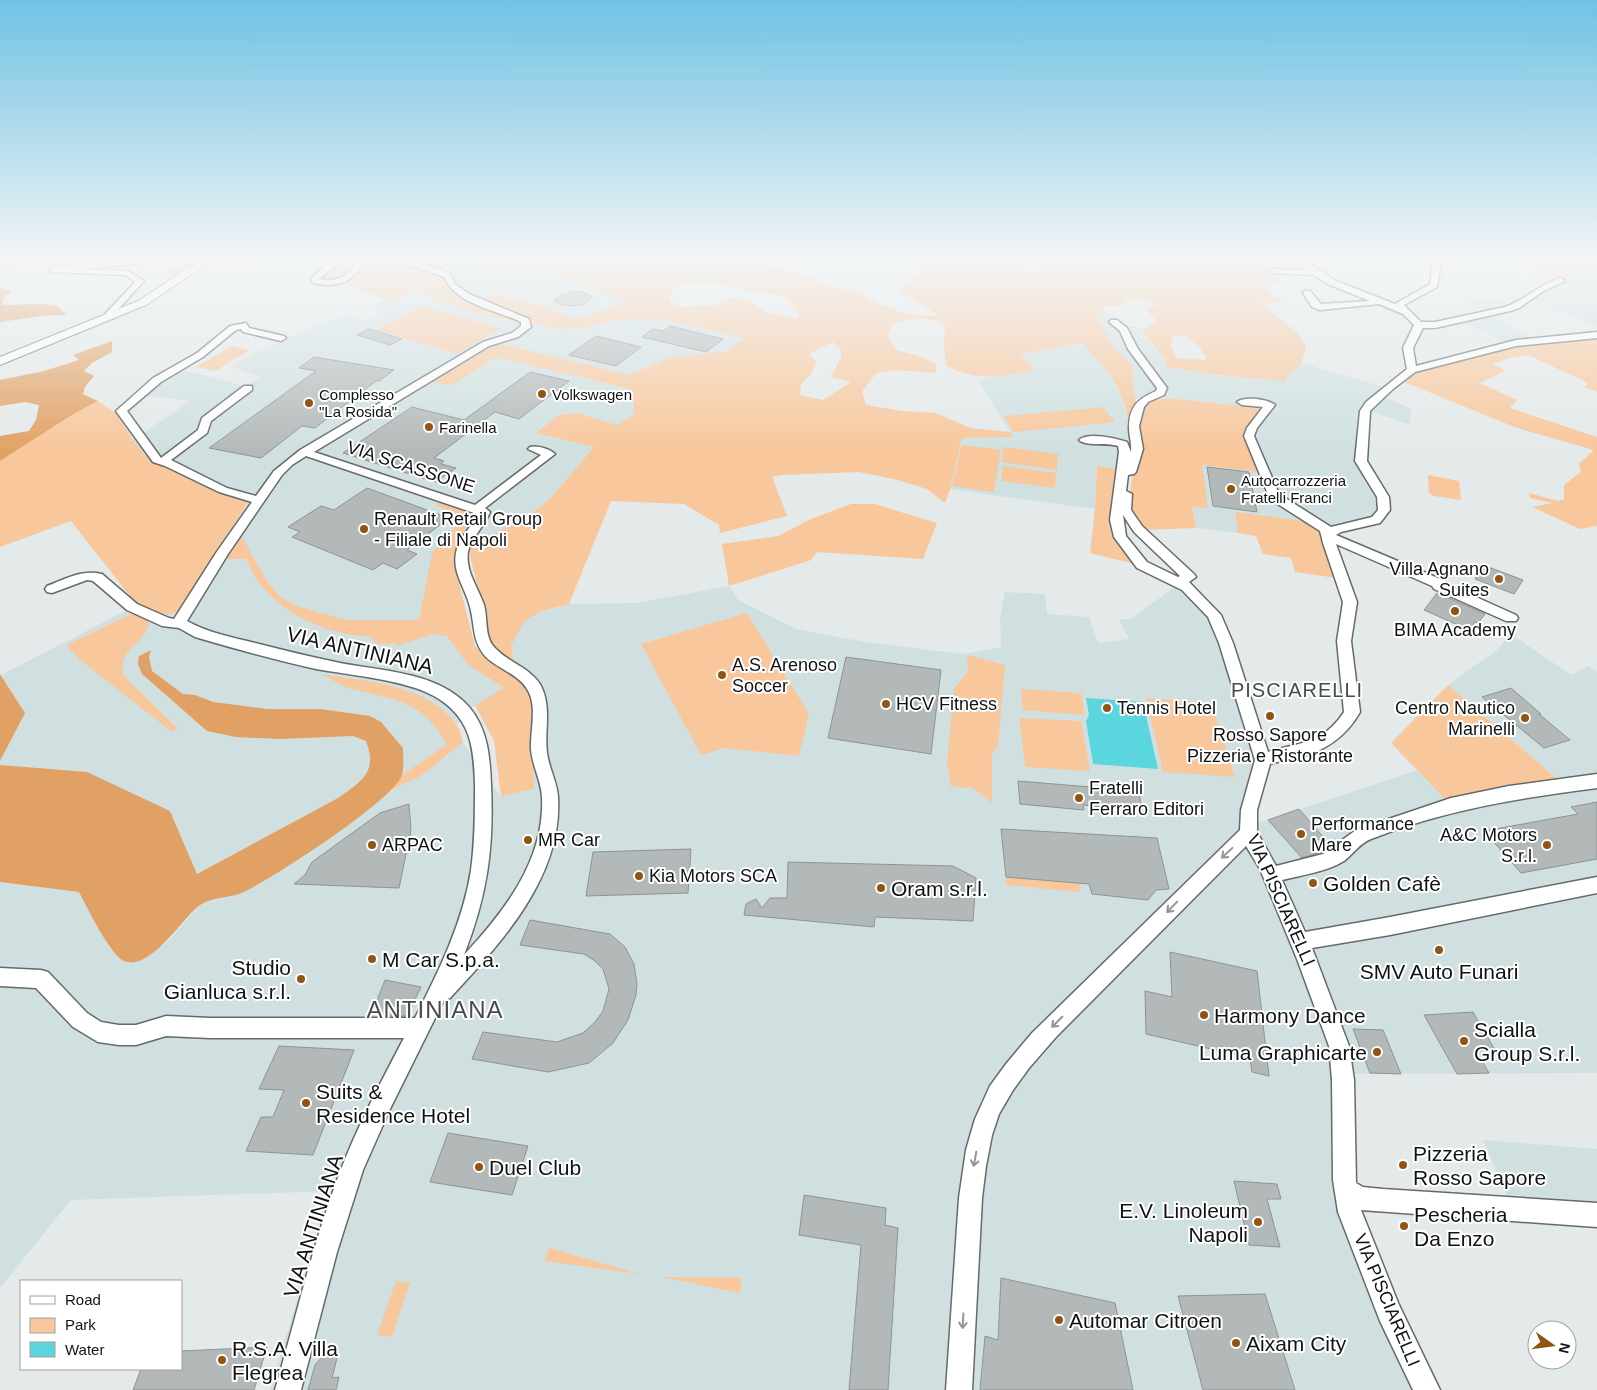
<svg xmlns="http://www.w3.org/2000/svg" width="1597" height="1390" font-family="Helvetica,sans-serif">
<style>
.built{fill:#d0e0e1}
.green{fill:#f8c79b;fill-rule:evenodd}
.forest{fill:#e1a164}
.water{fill:#5bd6de}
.building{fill:#b3b9b9;stroke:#8e9394}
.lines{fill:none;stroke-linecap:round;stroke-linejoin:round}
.minor-casing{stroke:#656a6a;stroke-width:3}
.major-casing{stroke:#656a6a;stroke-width:2}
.minor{fill:#fff;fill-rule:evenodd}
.major{fill:#fff;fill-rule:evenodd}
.oneway{stroke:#949595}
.poi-dot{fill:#8f5511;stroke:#fff;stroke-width:2}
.labels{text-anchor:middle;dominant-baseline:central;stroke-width:4;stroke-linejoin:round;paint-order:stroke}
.far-poi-label{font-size:15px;fill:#111313;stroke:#fff;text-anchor:start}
.street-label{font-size:18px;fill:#111313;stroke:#fff}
.poi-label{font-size:18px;fill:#111313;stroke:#fff;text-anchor:start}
.quarter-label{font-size:20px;letter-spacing:1px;fill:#474b4c;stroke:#fff}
.near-street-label{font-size:21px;fill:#111313;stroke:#fff}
.near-poi-label{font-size:21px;fill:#111313;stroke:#fff;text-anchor:start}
.near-quarter-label{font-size:24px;letter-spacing:1px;fill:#474b4c;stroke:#fff}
</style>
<rect width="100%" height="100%" fill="#e4e9ea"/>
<g class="built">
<polygon points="352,257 506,257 483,272 541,270 547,274 590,286 623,304 575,319 553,309 516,298 474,302 449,287 444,278 387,265 363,270 354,267 351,259"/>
<polygon points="1595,271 1597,271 1597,327 1524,296 1528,292 1556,279"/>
<polygon points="412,288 420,290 430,298 445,304 512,321 559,329 583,328 616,320 639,319 674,322 745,338 727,351 668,358 629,375 498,343 430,381 453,385 496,357 626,388 632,392 634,414 617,425 578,413 559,415 537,433 594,447 550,499 524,519 471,545 432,553 447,636 468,665 505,689 475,705 457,725 447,744 402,775 357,784 338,798 197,874 170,811 150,803 0,765 0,761 25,713 1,675 137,605 248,502 150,461 133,440 190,401 142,395 176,368 244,386 261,378 232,366 247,357 315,326 345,316 368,320 380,312 363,307 384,300 394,303"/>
<polygon points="1490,298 1509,305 1484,311 1465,303"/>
<polygon points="1106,314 1113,315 1119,323 1127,327 1136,326 1144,330 1144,335 1168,363 1168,367 1210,374 1286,381 1288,375 1302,363 1391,389 1383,396 1412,409 1409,424 1373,412 1368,437 1359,436 1379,497 1393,500 1387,516 1376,524 1346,531 1235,512 1238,533 1196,528 1192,506 1208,508 1201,465 1259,471 1246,441 1264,408 1167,398 1136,399 1133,387 1132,365 1114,348 1097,315"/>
<polygon points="1489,314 1538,341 1510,345 1460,321"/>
<polygon points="1082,343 1109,371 1123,398 1129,427 1129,438 1141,440 1133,472 1097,466 1095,509 950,489 962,438 1013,437 978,380 1033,368 1020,354"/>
<polygon points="729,586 738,600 796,629 865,642 963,654 1001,647 1000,618 1005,592 1045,594 1047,614 1089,617 1098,643 1129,639 1119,619 1131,619 1176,586 1212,616 1260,757 1256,822 1268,820 1418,770 1449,802 1561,782 1448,685 1497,650 1511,634 1571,675 1588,666 1597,672 1597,1073 1348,1074 1347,1198 1432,1390 270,1390 330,1191 71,1200 0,1288 0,882 79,892 111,950 164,945 201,904 242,893 299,860 364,813 391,790 421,776 463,742 500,796 534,789 531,695 520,680 511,646 524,622 541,611 569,604 637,603"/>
<polygon points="1483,1140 1597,1149 1597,1220 1512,1207"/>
</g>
<g class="green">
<polygon points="0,257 55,257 0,271"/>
<polygon points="192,257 205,257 174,278 157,279"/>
<path d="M330,257H352L351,259L354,267C348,279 331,283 320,279C323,272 331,270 336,264L335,259Z"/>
<path d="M506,257H728L788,270L821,281L833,288L861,290L875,303L906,314L939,316L900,291L903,284L919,272L913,257L1016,258L1026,271L1041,273L1040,257H1249L1282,283L1263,286L1274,294L1269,295L1281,299V303H1261L1296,332L1306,345L1302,363L1288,375L1286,381L1210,374L1167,367L1166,360L1144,334V330L1156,322L1155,318L1146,311L1149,307L1154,306V304L1135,297L1128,299L1123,305L1102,307L1106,314L1097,316L1114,348L1132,365L1133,387L1136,399L1134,439L1129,438C1129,393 1111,374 1082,343L1020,354L1035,370C1001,376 979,382 946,366L944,348L945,325C928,316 909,317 892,324L888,336L896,350L919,356L936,364V373L897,370L876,373L862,392L866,405L902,411L936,413L970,428L1010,432L1013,437L962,438L950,489L945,503L927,489L898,480L859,472L782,475L772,477L787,516L720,533L719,525L684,504L611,501L569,604L541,611L524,622L511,646L515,666L500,658L491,641L470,556L471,545L524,519L550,499L594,447L536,433L559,415L578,413L617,425L634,414L632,392L626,388L496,357L453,385L429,382L498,343L629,375L668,358L727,351L744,338L674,322L639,319L616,320L583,328L559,329L534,324L480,300L495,294L553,309L575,319L623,303L590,286L547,274L541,270L482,272ZM687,282L725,285L737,289L784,296L792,303L798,313V319L765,312L748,300L729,298L711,306L681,307L669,300L673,286ZM1185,336L1200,347L1202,353L1206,357V360L1177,358L1171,345L1172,337ZM833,342L841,350V357L831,377L851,382L823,400L800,395L801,384L810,375L817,362L809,354Z"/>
<polygon points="1497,257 1597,257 1597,271 1556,279 1542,276 1551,272"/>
<path d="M387,265L417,268L435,273L444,278L449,287L468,300L520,322C495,318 468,311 444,303C432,299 424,291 412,288L394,303L345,283L353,281L363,270Z"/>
<polygon points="422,306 501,328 457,354 376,330"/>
<polygon points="1597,337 1597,392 1584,387 1588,384 1582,380 1528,355 1510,358 1493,364 1505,371 1480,383 1517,400 1510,408 1597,437 1597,526 1580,529 1532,507 1553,503 1530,498 1529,493 1558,501 1564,499 1564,485 1581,472 1579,464 1594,450 1517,428 1402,381 1412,374 1510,345"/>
<polygon points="232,346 250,350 215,371 196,367"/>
<polygon points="1167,398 1264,408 1247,429 1260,472 1202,465 1208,508 1192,507 1196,528 1142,530 1128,505 1133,472 1141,440 1139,424 1147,403 1155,400"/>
<polygon points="98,401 116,413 133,440 150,461 248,502 178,611 167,615 137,605 71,521 0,547 0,461 75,413"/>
<polygon points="1103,407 1115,422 1013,432 1004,416"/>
<polygon points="962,445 1001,450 994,492 952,486"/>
<polygon points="1004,447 1058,454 1057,470 1001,462"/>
<polygon points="1003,466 1056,473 1055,488 1001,481"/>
<polygon points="1097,466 1119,469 1114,523 1135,564 1090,553 1095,509"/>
<polygon points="1428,475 1459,481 1461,500 1434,496 1429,493"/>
<path d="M439,502L477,513L476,517L458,540L454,564L475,646L490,662L520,680L531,695L534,789L501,796L494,741L475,705L504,688L468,665L447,636L433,634L396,646L395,642L388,645L387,643L376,644L371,637C328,634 287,618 259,583C254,576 250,567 246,559H225L241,535L266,580L280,597L297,606L346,620H419L432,553L465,516L435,505Z"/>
<polygon points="851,504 874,504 937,523 923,559 817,552 811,560 729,586 722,544 778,536 811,519"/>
<polygon points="1235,512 1311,522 1320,529 1337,578 1295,572 1291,558 1263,554 1256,536 1238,533"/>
<path d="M134,613L149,622C148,638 127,646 123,662C122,666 123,671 123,675L177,728L172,732L80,660L66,645Z"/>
<polygon points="747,613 809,714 799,756 725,748 701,755 641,644"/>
<polygon points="967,655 1005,665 998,746 992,754 992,803 973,788 951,787 947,763 954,688 968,672"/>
<path d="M322,674C368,682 427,684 456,724C460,729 461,737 463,742L421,776L391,790L402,775L447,744C418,696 394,701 346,687C338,684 330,678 322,674Z"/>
<polygon points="1448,685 1562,783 1449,803 1391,743"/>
<polygon points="1021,689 1081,693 1085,715 1023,710"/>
<polygon points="1146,698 1211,703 1235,777 1163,772"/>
<polygon points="1019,718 1081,721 1090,771 1025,767"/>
<polygon points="1006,877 1079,883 1080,892 1006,885"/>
<polygon points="549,1248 640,1274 545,1261"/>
<polygon points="662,1277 742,1278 740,1293"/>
<polygon points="396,1281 410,1283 392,1337 377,1335"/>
</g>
<g class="forest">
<polygon points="0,288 12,290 2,300 3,305 43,304 57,306 67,315 49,315 0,322"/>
<polygon points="112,341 112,352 92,363 84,371 94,376 85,387 83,394 98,401 75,413 0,461 0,436 29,431 36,420 39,405 25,402 0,406 0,380 44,371 79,360 73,355"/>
<path d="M151,650L149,657L152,671L183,694L195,695L213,702L267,709H320L370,716L381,722L403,748C403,756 404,767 402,775C393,801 273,878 244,892C231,898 212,897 200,905C183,917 150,972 124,961C110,955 87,907 79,892L0,882V765L87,772L170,811L197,874L338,798C362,781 378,772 366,741L353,736L280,739L236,737L207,731L142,674L138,664L139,656Z"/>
<polygon points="0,674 25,713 0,761"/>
</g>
<polygon class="water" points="1086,698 1143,702 1158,769 1093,764 1086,721 1089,715"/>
<g class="building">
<polygon points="419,257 481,257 461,269 429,264 419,260"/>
<polygon points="574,291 583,292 593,297 584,304 575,306 562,305 554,301 560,295"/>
<polygon points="670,326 723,339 706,352 642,337 653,329 664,331"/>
<polygon points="368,329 373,330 402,339 390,345 357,335"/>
<polygon points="596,336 641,347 616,366 569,355"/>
<polygon points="314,357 394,370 379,381 376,381 315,428 302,426 261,458 209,448 316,371 299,368"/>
<polygon points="530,372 569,381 519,419 495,412 434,458 444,461 441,464 456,468 435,482 343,453 412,407 464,420"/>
<polygon points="1207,467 1249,472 1257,512 1213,506"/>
<polygon points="367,488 449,518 407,550 417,554 397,569 383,563 373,570 292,537 300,532 288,527 321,506 334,510"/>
<polygon points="1483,565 1523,580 1514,594 1475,579"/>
<polygon points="1437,593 1485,614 1478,623 1475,622 1469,630 1424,610"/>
<polygon points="846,657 941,670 931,754 828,738"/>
<polygon points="1511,688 1541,714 1539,714 1570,740 1544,748 1482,697"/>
<polygon points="1018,781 1139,791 1142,811 1083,805 1084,810 1020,804"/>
<polygon points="1597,802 1597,859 1521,873 1484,831 1578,814 1571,807"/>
<polygon points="409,804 411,830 399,888 294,884 305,875 312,862 380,813"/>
<polygon points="1299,809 1331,846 1322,852 1302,858 1268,820"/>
<polygon points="1001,829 1157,838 1169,889 1156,890 1148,900 1092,894 1089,884 1006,877"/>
<polygon points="691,849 688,893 586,896 593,852"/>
<polygon points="788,862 953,866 976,878 973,921 875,917 874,927 744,915 746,904 756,899 762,908 770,898 787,898"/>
<polygon points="530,920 610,934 625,947 634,964 637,984 636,995 628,1020 613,1043 589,1063 548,1072 472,1059 483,1032 557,1042 583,1033 595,1022 603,1011 609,989 603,969 595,961 584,954 520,945"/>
<polygon points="1170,952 1257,971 1269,1076 1252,1072 1250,1058 1146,1034 1145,991 1172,997"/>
<polygon points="385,980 421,987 407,1016 387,1016 372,1013"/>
<polygon points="1473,1012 1495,1050 1476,1051 1489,1073 1457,1074 1424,1015"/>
<polygon points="1353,1029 1383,1030 1401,1074 1370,1073"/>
<polygon points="279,1046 354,1050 313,1155 246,1151 261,1117 273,1117 284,1090 259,1089"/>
<polygon points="448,1133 528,1146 512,1195 430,1182"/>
<polygon points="1234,1181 1277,1184 1281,1199 1267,1199 1280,1247 1249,1245"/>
<polygon points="804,1195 886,1208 885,1225 898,1228 888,1390 849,1390 861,1245 799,1235"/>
<polygon points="1001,1278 1115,1303 1133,1390 980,1390 985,1336 998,1340"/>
<polygon points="1265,1294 1295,1390 1203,1390 1178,1296"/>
<polygon points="267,1347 254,1390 133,1390 141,1369 181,1369 181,1351"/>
<polygon points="338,1354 332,1378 339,1377 336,1390 308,1390 315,1365 324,1355"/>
</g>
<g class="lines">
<g class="minor-casing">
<g id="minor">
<path d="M320,257C328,257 334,256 336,265L319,279C333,283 348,277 355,265L353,257H361L363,265C352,284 333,288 313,283L311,278L328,264Z"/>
<path d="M403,257H411L415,261L450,273L455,284L469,294L529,319L531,327L518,337L489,346L314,452L475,505L541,455L528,449L530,447C537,445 550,449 555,454L485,508L490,512C485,526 471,537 468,552C465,571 478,587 484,605C488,619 484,637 495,648C509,663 531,668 541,686C552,708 544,731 547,753C549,768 557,782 558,797C563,877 501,943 450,998L444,1000L390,1109L363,1170L337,1252L301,1390H275C296,1317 313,1243 340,1172C358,1125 381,1082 404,1038H210L166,1036L136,1045H119L98,1042L73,1027L36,988L0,986V968L41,970L48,972L87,1013L101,1022L119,1025H136L166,1016L210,1018H415C439,971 463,922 471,870C475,842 475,814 475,786C474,747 471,717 434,696C406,680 349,675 316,669C276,660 235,649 195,637L179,628L162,626L127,610L93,581L87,580L52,593L47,592L45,589L47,586C65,579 82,569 102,574L137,604L169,618L174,619L216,553L252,502L219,492L165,466L153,462L116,411L153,378L197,353L230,326L246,323L249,328L284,336L286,338L281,341L243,332L241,329L236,330L203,357L161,382L127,411L161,458L198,430L202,418L244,386H252V390L211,421L207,433L171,460L227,488L256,496L274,471L300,450L483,342L512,333L521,326V322C496,310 457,305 444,277L409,265ZM306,456L477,514C472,528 458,538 456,553C452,573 466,589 470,607C475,625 472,642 486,657C498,669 518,674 527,689C538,706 530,730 531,749C532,765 541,780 542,797C545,860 504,912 464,955C487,896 494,849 491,785C490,758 488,729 469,707C439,672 382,671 340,663C311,657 283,650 255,643C231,637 209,633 187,621L228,554L282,475L292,465Z"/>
<path d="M1290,257H1299L1336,281L1395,304L1430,284L1434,257H1442L1437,287L1404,305L1421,322H1435L1505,307C1525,300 1538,285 1561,278L1565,281L1542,292L1519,308L1510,311L1435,328H1423L1413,348L1416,366L1516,340L1597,332V338L1516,346L1415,372L1393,389L1370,411L1367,461L1389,497L1390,510L1380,523L1341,532L1336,535L1445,581L1447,584L1516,615L1518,618L1516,621H1506L1434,589L1432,586L1336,544L1357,602L1351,641L1360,712C1346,737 1325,751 1297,758C1288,760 1279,761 1270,764L1257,810V832L1276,866L1323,854L1356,830L1451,798L1509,786L1597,774V788C1519,798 1444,810 1371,839C1360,843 1353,854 1344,861C1326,872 1302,875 1282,880L1305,932L1390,917L1597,877V893L1390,935L1312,948L1349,1046L1354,1080L1356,1183L1363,1187L1383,1189L1597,1203V1227L1361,1210L1399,1305L1440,1390H1413L1380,1321L1338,1212L1333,1180L1332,1080L1329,1046L1297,959L1260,869L1246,846L1056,1037L1029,1068L1013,1090L999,1114L992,1135L986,1166L982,1198L972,1390H946L959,1198L966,1150L975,1119L990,1086L1006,1064L1032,1033L1240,830L1241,810L1255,760L1219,643L1208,617L1182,590L1137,568L1114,537L1110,520L1119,452L1118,446C1106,442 1087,447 1079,440C1088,432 1115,438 1127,442L1131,452C1132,444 1129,436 1129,428C1129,406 1138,399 1156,391L1157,388L1128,349L1120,331L1109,322L1111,320H1117L1127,328L1138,349L1167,388L1164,395L1148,402L1144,407L1139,426L1143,449L1136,472L1134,474L1128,475L1126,491L1132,494L1131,510L1142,526L1194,574L1196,577L1189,582L1221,615L1233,643L1268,752C1301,742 1323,744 1344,712L1337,641L1343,602L1323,543L1320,531L1270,499L1244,436L1247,428L1263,407L1242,405L1237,402C1244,396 1268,399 1275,405L1257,428L1254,436L1279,494L1331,527L1372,517L1378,510L1377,497L1355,461L1360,411L1366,402L1407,369L1403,348L1414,325L1403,314L1379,304L1320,310L1312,307L1303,293L1304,291H1310L1321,304L1370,301L1330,285L1313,275L1270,273V269H1273L1305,270ZM1123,515L1134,532L1180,576L1178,577L1147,562L1126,536Z"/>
<polygon points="140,258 157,258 161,260 157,262 80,269 128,271 144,281 115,313 114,318 108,318 106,313 135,282 126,275 52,272 48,270 61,265 91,264"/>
</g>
</g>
<g class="major-casing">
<polygon id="major" points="205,257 217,257 146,305 0,365 0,357 138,301"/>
</g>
<use href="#minor" class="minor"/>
<use href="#major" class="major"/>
</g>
<defs><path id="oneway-shaft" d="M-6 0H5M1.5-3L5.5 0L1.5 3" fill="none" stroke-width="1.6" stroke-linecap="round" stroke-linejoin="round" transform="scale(1.25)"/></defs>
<g class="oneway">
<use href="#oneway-shaft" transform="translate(1227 853) rotate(137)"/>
<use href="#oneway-shaft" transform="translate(1172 907) rotate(134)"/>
<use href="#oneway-shaft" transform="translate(1057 1022) rotate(135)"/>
<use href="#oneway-shaft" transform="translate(975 1159) rotate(100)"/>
<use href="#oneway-shaft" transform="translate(963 1321) rotate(93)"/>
</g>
<linearGradient id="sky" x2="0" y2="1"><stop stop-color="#6fc2e4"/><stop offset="0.57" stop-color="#f3f5f6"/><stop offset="1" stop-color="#f3f5f6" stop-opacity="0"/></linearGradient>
<rect width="1597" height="452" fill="url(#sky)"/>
<g class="poi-dot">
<circle cx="542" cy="394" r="5"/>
<circle cx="309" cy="403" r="5"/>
<circle cx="429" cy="427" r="5"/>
<circle cx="1231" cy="489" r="5"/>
<circle cx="364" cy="529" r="5"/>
<circle cx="1499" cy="579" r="5"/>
<circle cx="1455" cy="611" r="5"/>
<circle cx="722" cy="675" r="5"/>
<circle cx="886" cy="704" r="5"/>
<circle cx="1107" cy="708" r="5"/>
<circle cx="1270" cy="716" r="5"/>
<circle cx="1525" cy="718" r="5"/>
<circle cx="1079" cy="798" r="5"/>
<circle cx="1301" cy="834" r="5"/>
<circle cx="528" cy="840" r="5"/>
<circle cx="372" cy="845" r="5"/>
<circle cx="1547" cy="845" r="5"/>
<circle cx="639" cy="876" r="5"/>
<circle cx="1313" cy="883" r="5"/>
<circle cx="881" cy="888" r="5"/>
<circle cx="1439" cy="950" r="5"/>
<circle cx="372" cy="959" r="5"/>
<circle cx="301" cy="979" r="5"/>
<circle cx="1204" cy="1015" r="5"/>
<circle cx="1464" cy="1041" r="5"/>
<circle cx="1377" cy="1052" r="5"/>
<circle cx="306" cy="1103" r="5"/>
<circle cx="1403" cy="1165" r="5"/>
<circle cx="479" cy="1167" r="5"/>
<circle cx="1258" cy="1222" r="5"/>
<circle cx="1404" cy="1226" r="5"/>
<circle cx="1059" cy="1320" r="5"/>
<circle cx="1236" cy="1343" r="5"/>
<circle cx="222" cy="1360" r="5"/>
</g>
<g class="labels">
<g class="far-poi-label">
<text x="319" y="394">Complesso<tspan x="319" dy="17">"La Rosida"</tspan></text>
<text x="552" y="394">Volkswagen</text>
<text x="439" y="427">Farinella</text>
<text x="1241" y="480">Autocarrozzeria<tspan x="1241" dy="17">Fratelli Franci</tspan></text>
</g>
<g class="street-label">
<text transform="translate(411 467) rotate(18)">VIA SCASSONE</text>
<text transform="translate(1281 900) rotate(66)">VIA PISCIARELLI</text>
<text transform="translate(1387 1300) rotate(67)">VIA PISCIARELLI</text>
</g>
<g class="poi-label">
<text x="374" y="519">Renault Retail Group<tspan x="374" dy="21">- Filiale di Napoli</tspan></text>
<text x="1489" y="569" text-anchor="end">Villa Agnano<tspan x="1489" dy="21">Suites</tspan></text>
<text x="1455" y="630" text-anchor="middle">BIMA Academy</text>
<text x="732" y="665">A.S. Arenoso<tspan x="732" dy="21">Soccer</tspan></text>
<text x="896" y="704">HCV Fitness</text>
<text x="1117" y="708">Tennis Hotel</text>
<text x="1515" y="708" text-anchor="end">Centro Nautico<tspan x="1515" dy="21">Marinelli</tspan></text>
<text x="1270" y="735" text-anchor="middle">Rosso Sapore<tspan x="1270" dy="21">Pizzeria e Ristorante</tspan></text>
<text x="1089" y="788">Fratelli<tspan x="1089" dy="21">Ferraro Editori</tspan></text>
<text x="1311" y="824">Performance<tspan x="1311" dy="21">Mare</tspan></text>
<text x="1537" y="835" text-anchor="end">A&amp;C Motors<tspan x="1537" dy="21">S.r.l.</tspan></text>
<text x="538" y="840">MR Car</text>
<text x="382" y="845">ARPAC</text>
<text x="649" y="876">Kia Motors SCA</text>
</g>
<g class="quarter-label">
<text x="1297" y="690">PISCIARELLI</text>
</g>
<g class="near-street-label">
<text transform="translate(360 650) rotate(13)">VIA ANTINIANA</text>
<text transform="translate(313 1226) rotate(-72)">VIA ANTINIANA</text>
</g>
<g class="near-poi-label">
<text x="1323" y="883">Golden Cafè</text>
<text x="891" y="888">Oram s.r.l.</text>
<text x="382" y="959">M Car S.p.a.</text>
<text x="291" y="967" text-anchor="end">Studio<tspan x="291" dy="24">Gianluca s.r.l.</tspan></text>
<text x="1439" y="971" text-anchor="middle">SMV Auto Funari</text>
<text x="1214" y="1015">Harmony Dance</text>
<text x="1474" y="1029">Scialla<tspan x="1474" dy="24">Group S.r.l.</tspan></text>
<text x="1367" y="1052" text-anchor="end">Luma Graphicarte</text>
<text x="316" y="1091">Suits &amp;<tspan x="316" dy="24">Residence Hotel</tspan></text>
<text x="1413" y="1153">Pizzeria<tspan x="1413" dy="24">Rosso Sapore</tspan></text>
<text x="489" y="1167">Duel Club</text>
<text x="1248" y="1210" text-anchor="end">E.V. Linoleum<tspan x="1248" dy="24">Napoli</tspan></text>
<text x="1414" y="1214">Pescheria<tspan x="1414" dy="24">Da Enzo</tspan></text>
<text x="1069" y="1320">Automar Citroen</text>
<text x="1246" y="1343">Aixam City</text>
<text x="232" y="1348">R.S.A. Villa<tspan x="232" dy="24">Flegrea</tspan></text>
</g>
<g class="near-quarter-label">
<text x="435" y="1009">ANTINIANA</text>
</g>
</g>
<rect x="20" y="1280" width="162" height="90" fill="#ffffff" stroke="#a0a1a1"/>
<rect x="30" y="1296" width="25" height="8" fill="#ffffff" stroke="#a0a1a1"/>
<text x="65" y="1305" font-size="15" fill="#111313">Road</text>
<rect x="30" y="1318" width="25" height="15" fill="#f8c79b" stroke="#a0a1a1"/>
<text x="65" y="1330" font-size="15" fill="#111313">Park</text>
<rect x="30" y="1342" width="25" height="15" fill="#5bd6de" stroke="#a0a1a1"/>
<text x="65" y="1355" font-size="15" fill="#111313">Water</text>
<g transform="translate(1552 1345) rotate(104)"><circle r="24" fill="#ffffff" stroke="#a0a1a1"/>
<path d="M0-4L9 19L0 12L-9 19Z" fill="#8f5511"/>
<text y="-8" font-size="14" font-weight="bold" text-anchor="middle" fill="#111313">N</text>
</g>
</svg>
